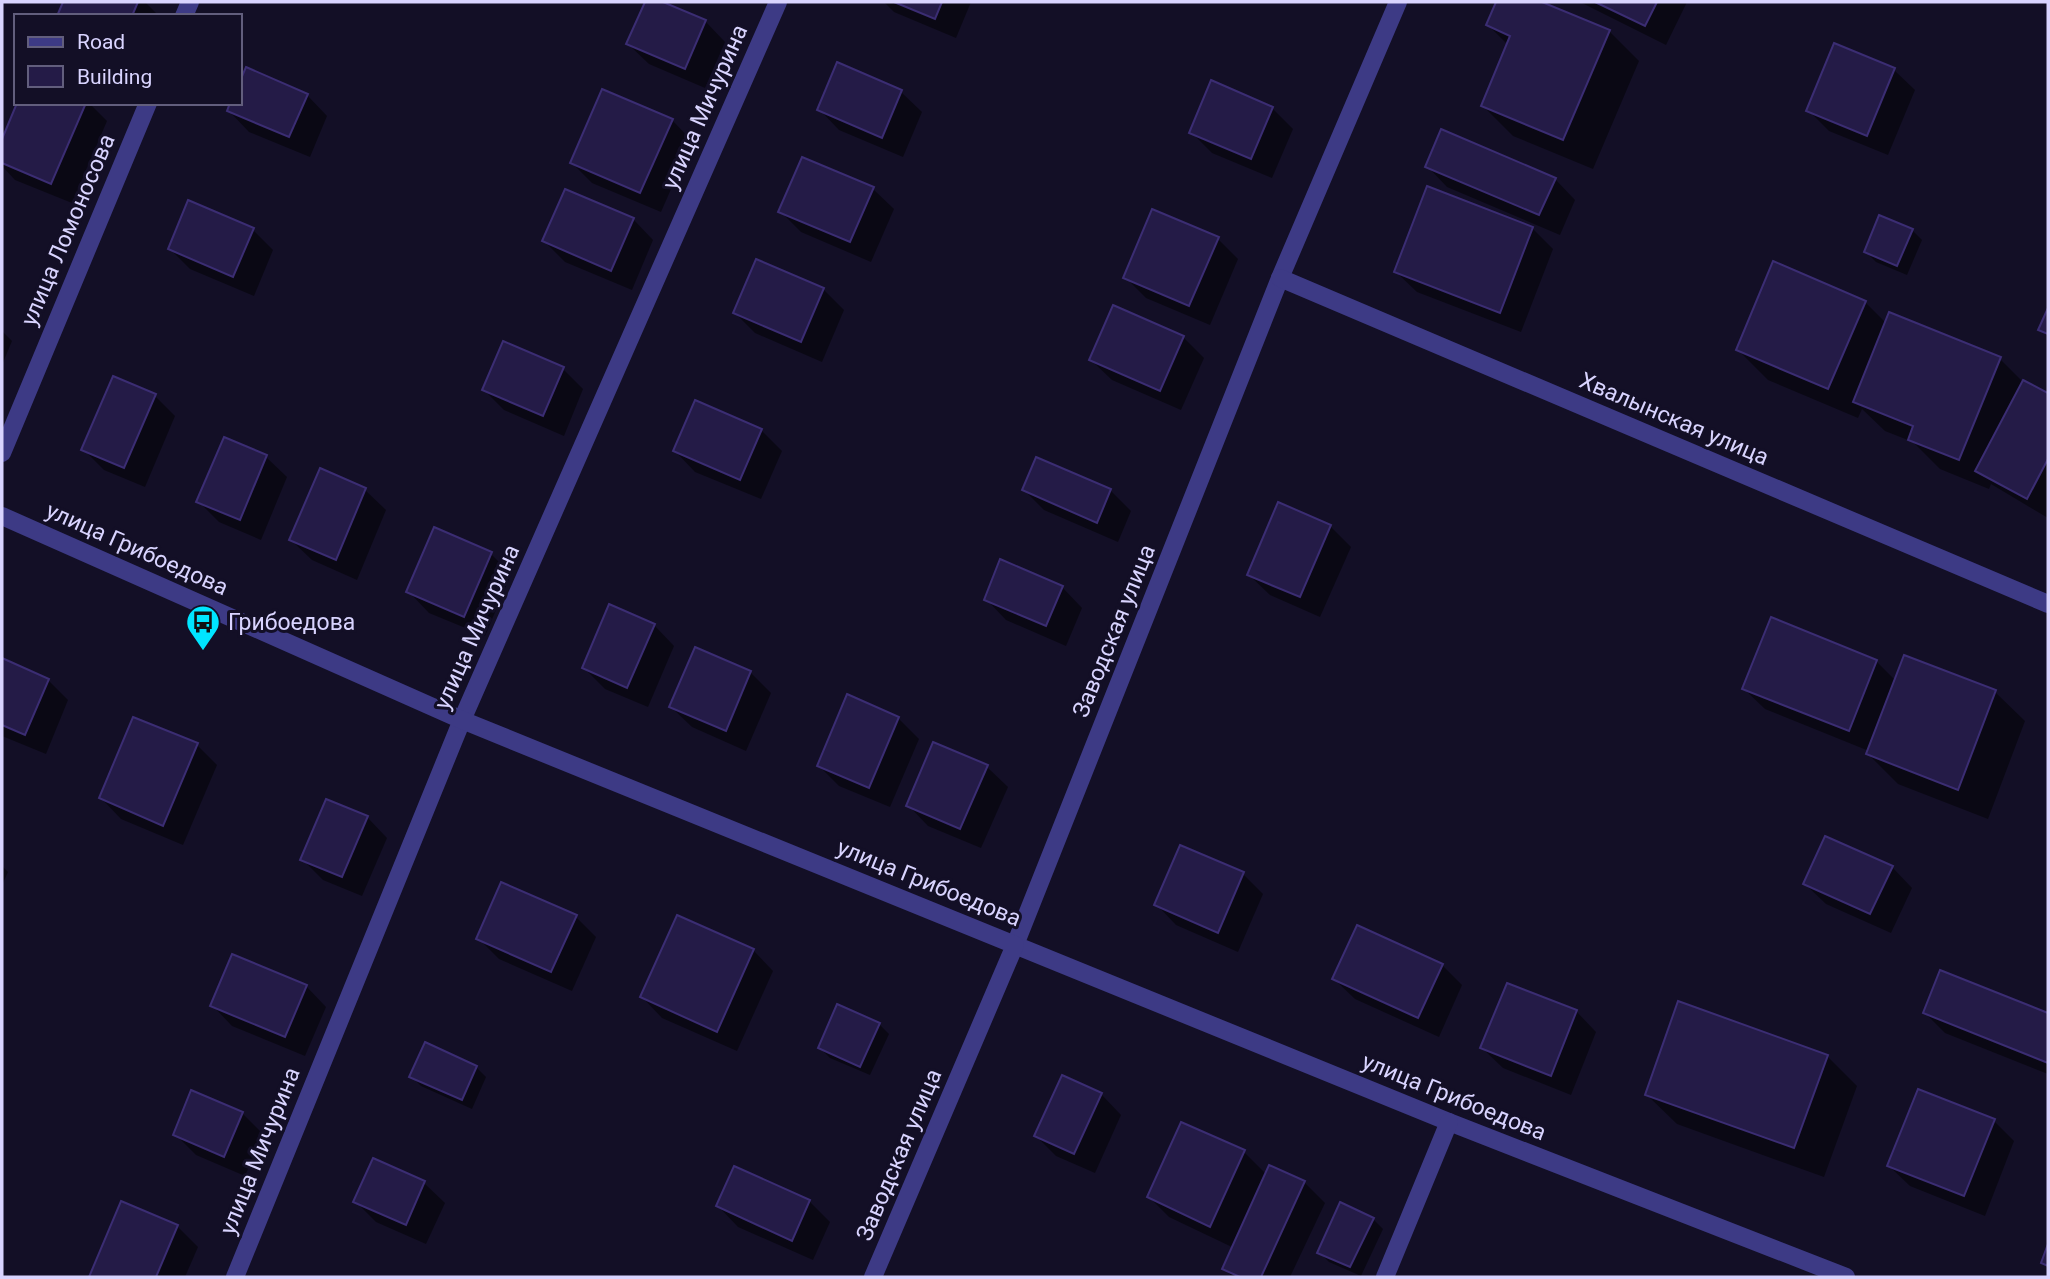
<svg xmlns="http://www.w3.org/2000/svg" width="2050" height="1279" font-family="Roboto,sans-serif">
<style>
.shadow{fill:#0007}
.building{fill:#241b47;stroke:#3b2d73;stroke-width:2}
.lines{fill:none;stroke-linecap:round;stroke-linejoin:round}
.minor{stroke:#3d3a85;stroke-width:18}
.tertiary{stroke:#3d3a85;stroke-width:18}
.labels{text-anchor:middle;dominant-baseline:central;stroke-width:6;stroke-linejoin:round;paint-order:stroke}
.street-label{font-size:23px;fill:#d9d4ff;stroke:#130f26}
.poi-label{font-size:23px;fill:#d9d4ff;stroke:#130f26;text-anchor:start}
</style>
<rect width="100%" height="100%" fill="#130f26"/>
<g class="shadow">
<polygon points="65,2 145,2 159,16 59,16"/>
<polygon points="647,2 659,2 705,21 725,42 705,88 649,64 628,44"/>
<polygon points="884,2 971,2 956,38 894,12"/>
<polygon points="1498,2 1537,2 1609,31 1639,61 1593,169 1513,136 1483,106 1508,45 1488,25"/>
<polygon points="1580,2 1687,2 1666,45"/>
<polygon points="838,65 901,92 922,112 903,157 839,130 819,109"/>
<polygon points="247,69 307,95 327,116 310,157 249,132 229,111 240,103 240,86"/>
<polygon points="1894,70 1915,90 1888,155 1829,131 1808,110"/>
<polygon points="19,103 89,103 107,121 72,203 15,180 2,166 2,143"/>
<polygon points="1272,108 1293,129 1272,178 1212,153 1191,132"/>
<polygon points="672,120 692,141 661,212 592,183 572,163"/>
<polygon points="803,159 873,189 894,209 871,262 801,232 780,211"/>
<polygon points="1427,166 1555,179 1575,200 1560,235 1447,187"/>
<polygon points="633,219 653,240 632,290 565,262 544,241"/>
<polygon points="1532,228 1553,249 1521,332 1417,292 1396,272"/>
<polygon points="253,230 273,250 254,296 190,269 170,249"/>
<polygon points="1912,230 1922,240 1907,275 1876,262 1866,252"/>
<polygon points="1218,239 1238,259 1210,325 1146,298 1125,277"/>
<polygon points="823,289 844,310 822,362 755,333 735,313"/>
<polygon points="1865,302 1886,323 2000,359 2023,382 2048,395 2048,518 1991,484 1989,489 1940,469 1913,442 1885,431 1862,409 1858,418 1768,380 1738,350"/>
<polygon points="2,331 12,341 2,365"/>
<polygon points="1183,337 1204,358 1181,410 1112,380 1091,360"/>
<polygon points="563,369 583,389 564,436 504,410 484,390"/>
<polygon points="155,396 175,416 145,487 104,470 83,449"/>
<polygon points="761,430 782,451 761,499 695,472 675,451"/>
<polygon points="225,439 266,457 287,477 261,540 219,522 198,501"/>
<polygon points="321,471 365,490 386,510 357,580 312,560 291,540"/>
<polygon points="1024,490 1110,490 1131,511 1118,542 1044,510"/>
<polygon points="1330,526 1351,547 1320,617 1270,595 1249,575"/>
<polygon points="491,554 511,574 485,636 429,613 409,592"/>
<polygon points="1062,587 1082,608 1066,646 1006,620 986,599"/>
<polygon points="654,625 674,646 648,707 605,689 584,668"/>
<polygon points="2,660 48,680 68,700 46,754 2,736"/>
<polygon points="1876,661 1896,681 1995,692 2025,721 1988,819 1898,784 1868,754 1869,751 1765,709 1744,689"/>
<polygon points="750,672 771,693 746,751 692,727 671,707"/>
<polygon points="898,718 919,739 890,807 839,786 819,766"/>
<polygon points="197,745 217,765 183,845 121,819 101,798"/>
<polygon points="987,767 1008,787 981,848 928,826 908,805"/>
<polygon points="367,817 387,838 362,896 323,880 302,859"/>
<polygon points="2,866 8,872 2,885"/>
<polygon points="1892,867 1912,888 1891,933 1826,904 1805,884"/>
<polygon points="1243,874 1263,894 1238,952 1176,925 1156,904"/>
<polygon points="576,917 596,937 572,991 499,959 478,938"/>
<polygon points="753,950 773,971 737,1051 662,1018 642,997"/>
<polygon points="1442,965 1462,985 1439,1037 1355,999 1334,979"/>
<polygon points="1941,973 2048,1015 2048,1074 1945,1033 1925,1013"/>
<polygon points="306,986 326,1007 305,1056 232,1026 212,1005"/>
<polygon points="1576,1011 1596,1032 1571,1095 1503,1068 1482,1048"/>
<polygon points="879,1024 889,1034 870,1075 830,1058 820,1048"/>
<polygon points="1827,1056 1857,1086 1824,1177 1677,1124 1647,1095"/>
<polygon points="476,1067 486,1077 472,1109 421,1086 411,1076"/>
<polygon points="1101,1094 1121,1115 1095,1173 1056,1156 1036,1136"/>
<polygon points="242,1113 263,1134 245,1176 196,1155 175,1134"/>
<polygon points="1994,1121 2014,1141 1985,1216 1910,1186 1889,1166"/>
<polygon points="1244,1152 1267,1175 1304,1182 1325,1203 1290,1277 1233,1277 1224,1269 1234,1248 1169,1217 1149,1197"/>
<polygon points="374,1160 424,1183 445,1203 426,1244 376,1222 355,1201"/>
<polygon points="809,1201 830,1222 813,1260 738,1227 718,1206"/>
<polygon points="122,1203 177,1226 198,1247 185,1277 90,1277"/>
<polygon points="1373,1219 1383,1229 1361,1276 1329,1262 1319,1252"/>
</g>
<g class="building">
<polygon points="63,2 138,2 132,16 57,16"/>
<polygon points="645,2 663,2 706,20 685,69 626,44"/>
<polygon points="894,2 942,2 935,19"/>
<polygon points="1496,2 1542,2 1610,30 1563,140 1481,106 1510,36 1486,25"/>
<polygon points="1595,2 1657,2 1645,26"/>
<polygon points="1834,43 1895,68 1867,136 1806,111"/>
<polygon points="837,62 902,90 882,138 817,110"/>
<polygon points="246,67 308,94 289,137 227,111 230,103 240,103 240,81"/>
<polygon points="1211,80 1273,107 1251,159 1189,133"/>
<polygon points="602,89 673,119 640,193 570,163"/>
<polygon points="17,103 86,103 51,184 2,163 2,139"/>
<polygon points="1441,129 1556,178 1539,215 1425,167"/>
<polygon points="802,157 874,187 850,242 778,212"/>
<polygon points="1427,186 1533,227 1500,313 1394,272"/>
<polygon points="565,189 634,218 611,271 542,241"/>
<polygon points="188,200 254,228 233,277 168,249"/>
<polygon points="1152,209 1219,237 1189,306 1123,278"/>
<polygon points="1879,215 1913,229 1897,266 1864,252"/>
<polygon points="756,259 824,288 801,342 733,313"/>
<polygon points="1773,261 1866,301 1828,389 1736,350"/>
<polygon points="1113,305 1184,336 1160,391 1089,360"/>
<polygon points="2048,308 2048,334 2038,330"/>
<polygon points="1889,312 2001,357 1959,460 1908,440 1913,426 1853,402"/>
<polygon points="503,341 564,367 543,416 482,390"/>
<polygon points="113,376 156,394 124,468 81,450"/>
<polygon points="2023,380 2048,393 2048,459 2027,499 1975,471"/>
<polygon points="695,400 762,429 740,480 673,451"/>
<polygon points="224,437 267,455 240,520 196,502"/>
<polygon points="1036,457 1111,489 1097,523 1022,490"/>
<polygon points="320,468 366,488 336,560 289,540"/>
<polygon points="1278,502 1331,525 1300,597 1247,575"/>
<polygon points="434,527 492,552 464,617 406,592"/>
<polygon points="1000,559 1063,586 1046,626 984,600"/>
<polygon points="609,604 655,624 627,688 582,668"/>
<polygon points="1771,617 1877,660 1849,731 1742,689"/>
<polygon points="695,647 751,671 726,731 669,707"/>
<polygon points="1904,655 1996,690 1958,790 1866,754"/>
<polygon points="2,658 49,679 25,735 2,725"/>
<polygon points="847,694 899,717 869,788 817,766"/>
<polygon points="133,717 198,743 163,826 99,798"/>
<polygon points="933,742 988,765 960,829 906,806"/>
<polygon points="326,799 368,816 342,877 300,860"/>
<polygon points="1825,836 1893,866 1870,914 1803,884"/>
<polygon points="1180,845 1244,872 1218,933 1154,905"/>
<polygon points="501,882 577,915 551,972 476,939"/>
<polygon points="677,915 754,949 717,1032 640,997"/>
<polygon points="1357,925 1443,964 1418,1018 1332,979"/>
<polygon points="232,954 307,985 285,1037 210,1006"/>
<polygon points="1940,970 2048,1013 2048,1063 1923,1013"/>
<polygon points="1507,983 1577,1010 1551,1076 1480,1048"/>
<polygon points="1678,1001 1828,1055 1794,1148 1645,1095"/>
<polygon points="837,1004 880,1023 860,1067 818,1048"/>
<polygon points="425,1042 477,1066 462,1100 409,1077"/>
<polygon points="1062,1075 1102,1093 1074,1154 1034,1136"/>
<polygon points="1918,1089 1995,1119 1964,1196 1887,1166"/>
<polygon points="191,1090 243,1112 224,1157 173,1135"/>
<polygon points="1181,1122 1245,1150 1210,1227 1147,1197"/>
<polygon points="373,1158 425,1181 406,1225 353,1202"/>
<polygon points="1269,1165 1305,1181 1261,1277 1240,1277 1222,1269"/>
<polygon points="734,1166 810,1200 792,1241 716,1206"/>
<polygon points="121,1201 178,1225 156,1277 89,1277"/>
<polygon points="1340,1202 1374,1218 1350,1267 1317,1253"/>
<polygon points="2048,1244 2048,1266 2041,1263"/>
</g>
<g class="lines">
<g class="minor">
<polyline points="1398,2 1280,278 1015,945 1449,1122 1846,1277"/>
<polyline points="1280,278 2048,604"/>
<polyline points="235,1277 462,720 778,2"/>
<polyline points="1385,1277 1449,1122"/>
</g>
<g class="tertiary">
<polyline points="184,16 190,2"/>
<polyline points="2,453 148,103"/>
<polyline points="2,516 462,720 1015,945 873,1277"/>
</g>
</g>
<defs>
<g id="bus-pin" transform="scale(1.75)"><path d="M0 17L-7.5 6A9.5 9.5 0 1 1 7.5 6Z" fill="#00e5ff" stroke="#130f26"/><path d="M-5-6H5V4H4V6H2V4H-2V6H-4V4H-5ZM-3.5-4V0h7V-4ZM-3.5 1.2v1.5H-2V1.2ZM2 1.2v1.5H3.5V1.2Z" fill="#111"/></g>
</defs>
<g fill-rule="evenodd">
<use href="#bus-pin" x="203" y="622"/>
</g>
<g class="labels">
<g class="street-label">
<text transform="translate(705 107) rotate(-66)">улица Мичурина</text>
<text transform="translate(68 230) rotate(-67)">улица Ломоносова</text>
<text transform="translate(1674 419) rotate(23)">Хвалынская улица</text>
<text transform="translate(137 549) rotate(24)">улица Грибоедова</text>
<text transform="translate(477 627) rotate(-66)">улица Мичурина</text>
<text transform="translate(1114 631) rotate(-68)">Заводская улица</text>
<text transform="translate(929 883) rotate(22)">улица Грибоедова</text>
<text transform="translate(1454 1097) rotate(22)">улица Грибоедова</text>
<text transform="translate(260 1151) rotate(-68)">улица Мичурина</text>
<text transform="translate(899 1155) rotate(-67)">Заводская улица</text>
</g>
<g class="poi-label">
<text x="228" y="622">Грибоедова</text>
</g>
</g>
<rect width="2050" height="1279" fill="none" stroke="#d9d4ff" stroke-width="7"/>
<rect x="14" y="14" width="228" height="91" fill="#130f26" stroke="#625e7d" stroke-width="2"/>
<rect x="28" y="37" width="35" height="10" fill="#3d3a85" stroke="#625e7d" stroke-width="2"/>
<text x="77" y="49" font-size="21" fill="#d9d4ff">Road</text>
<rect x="28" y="66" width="35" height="21" fill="#241b47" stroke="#625e7d" stroke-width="2"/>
<text x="77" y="84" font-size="21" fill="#d9d4ff">Building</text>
</svg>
